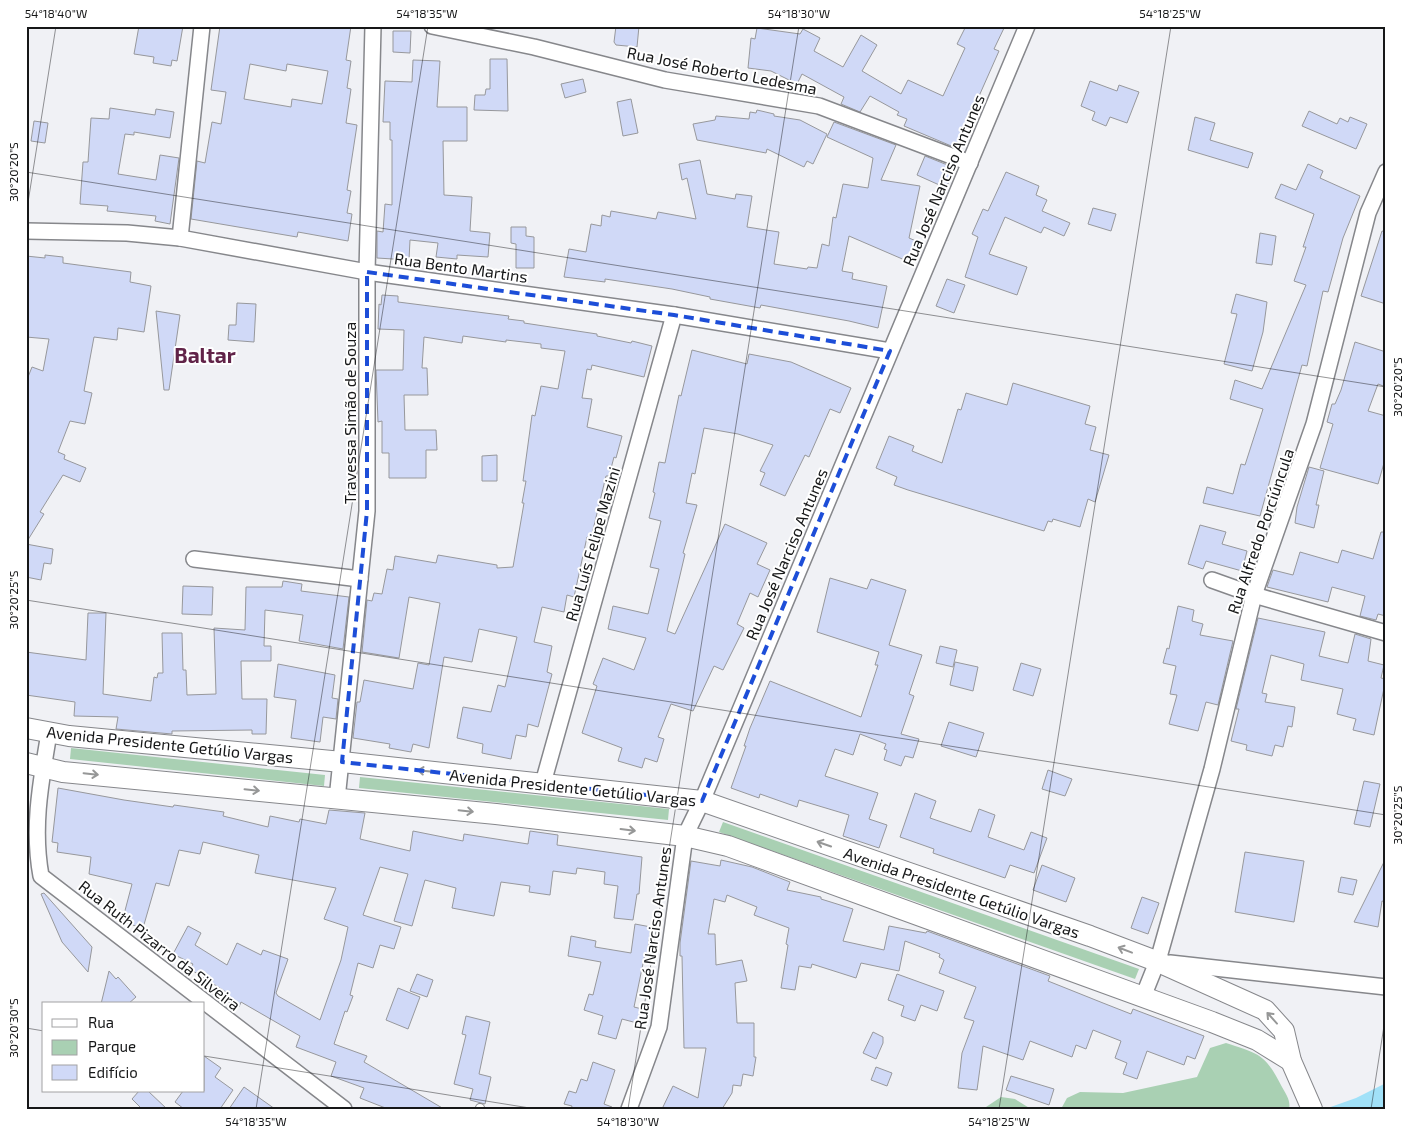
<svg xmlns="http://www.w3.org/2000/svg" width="1412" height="1135" font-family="'Exo 2',sans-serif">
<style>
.green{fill:#a9d0b3}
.water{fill:#a1e1f8}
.building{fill:#d0d9f7;stroke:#97989c;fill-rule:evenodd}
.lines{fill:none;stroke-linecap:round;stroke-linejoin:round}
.lane-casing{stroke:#86878b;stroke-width:10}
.street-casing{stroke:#86878b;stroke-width:18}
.secondary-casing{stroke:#86878b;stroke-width:22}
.lane{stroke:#fff;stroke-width:8}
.street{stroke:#fff;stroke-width:15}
.secondary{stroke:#fff;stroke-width:20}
.oneway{stroke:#969797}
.marked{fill:none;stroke:#1d4ed8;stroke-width:4;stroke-dasharray:10 6;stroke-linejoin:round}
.ticks{fill:none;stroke:#161718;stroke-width:1;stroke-opacity:0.45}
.labels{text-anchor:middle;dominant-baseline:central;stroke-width:4;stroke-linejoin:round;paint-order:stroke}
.street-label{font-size:16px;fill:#161718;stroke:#fff}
.district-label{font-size:21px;font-weight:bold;fill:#612348;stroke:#fff}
.neatline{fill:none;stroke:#161718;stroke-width:2}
.ticks-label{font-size:12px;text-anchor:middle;fill:#161718}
</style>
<rect width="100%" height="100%" fill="#f0f1f5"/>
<g class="green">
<polygon points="71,748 325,775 324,786 70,759"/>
<polygon points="360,777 669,809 668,820 359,788"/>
<polygon points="723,822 1139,969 1135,979 719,832"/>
<path d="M1226,1043C1260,1054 1265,1054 1282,1087C1286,1094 1291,1101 1289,1109H1061L1067,1098L1080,1092L1123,1093L1197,1077L1210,1048Z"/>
<polygon points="1001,1097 1015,1099 1031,1109 983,1109"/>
</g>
<polygon class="water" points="1386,1083 1386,1109 1325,1109 1356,1098"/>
<g class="building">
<polygon points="139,26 183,26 177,61 172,60 171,66 153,63 154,57 134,54"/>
<path d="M220,26H351L346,60L351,61L347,88L351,89L346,123L357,125L347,190L351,191L347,213L352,214L348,241L298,232L297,237L191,219L197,161L205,163L212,122L221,124L226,92L211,90ZM250,64L286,71L287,64L328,71L322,104L292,99L291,107L244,99Z"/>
<polygon points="616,26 639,26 637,47 616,45 614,42"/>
<polygon points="966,26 1005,26 994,49 999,51 956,148 904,126 907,119 897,115 899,112 870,96 860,112 841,104 844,97 802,74 797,84 771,71 748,68 751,38 755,39 757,28 800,34 803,29 820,38 814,51 843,67 861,35 877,45 862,71 901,94 908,80 943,96 965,48 957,44"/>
<polygon points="393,31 411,31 410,53 393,52"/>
<polygon points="490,59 507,59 508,111 474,110 475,95 485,95 486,89 490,89"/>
<polygon points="413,60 440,61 437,107 467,107 467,141 443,141 444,195 472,197 470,231 490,233 488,257 457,255 457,259 436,257 438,243 410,240 409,260 377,258 377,231 383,232 385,204 392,205 392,140 390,140 390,122 383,122 385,81 412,82"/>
<polygon points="583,79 586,92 565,98 561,84"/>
<polygon points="1090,81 1117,91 1119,85 1139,92 1127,123 1110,117 1106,126 1092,120 1095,112 1081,106"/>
<polygon points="631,99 638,133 623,136 617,102"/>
<polygon points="110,108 155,115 156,109 174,112 170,138 134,132 134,135 125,134 118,174 156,180 160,155 179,158 170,224 155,221 156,216 107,211 108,206 80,204 83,162 88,162 91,118 109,119"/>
<polygon points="757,110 774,114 774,116 800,120 827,134 813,164 807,161 804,167 767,149 766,153 697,140 693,124 715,120 716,116 749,119 750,112 756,113"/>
<polygon points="1309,111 1337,124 1340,118 1348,122 1350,117 1367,124 1356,149 1302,126"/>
<polygon points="1195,117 1215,123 1210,140 1253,153 1248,168 1188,150"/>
<polygon points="34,121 48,123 45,143 31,141"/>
<polygon points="834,122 896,145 881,180 920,186 909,238 916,241 907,261 849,236 842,271 853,273 852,279 887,286 878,328 849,321 761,305 760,308 710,299 710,297 672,289 605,279 605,282 564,277 569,249 586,252 591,224 601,226 602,215 610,217 611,211 656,219 658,212 696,219 687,178 682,180 679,164 700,160 707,194 735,199 736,194 752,196 747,227 779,232 774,264 807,269 808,267 817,268 822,244 829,246 833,217 836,218 843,184 868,188 873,158 827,137"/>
<polygon points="925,156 955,168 946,188 917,175"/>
<polygon points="1308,164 1323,171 1320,178 1360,196 1343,238 1328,292 1323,291 1307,366 1302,365 1260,516 1203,503 1207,487 1233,494 1241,464 1245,465 1263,409 1230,399 1235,380 1262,389 1306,285 1294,281 1306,247 1303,247 1314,214 1275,198 1281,184 1296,190"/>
<polygon points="1006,172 1039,186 1036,195 1047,200 1042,211 1070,223 1064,236 1044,227 1041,233 1005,217 989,254 1027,267 1017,295 965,277 978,237 972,234 983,209 988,211"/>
<polygon points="1093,208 1116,214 1111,231 1088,224"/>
<polygon points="511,227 526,227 526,236 534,237 534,268 516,268 516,244 511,243"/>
<polygon points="1382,231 1386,232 1386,304 1361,296"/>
<polygon points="1260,233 1276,236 1272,265 1256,263"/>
<polygon points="45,255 63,257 63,263 131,272 130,282 151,286 144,332 118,328 117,340 94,337 84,391 92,393 85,424 70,421 58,452 65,455 64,459 86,468 80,482 63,475 40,512 44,514 26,543 26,382 32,367 43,371 49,339 26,337 26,256 45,258"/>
<polygon points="947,279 965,285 954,313 936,306"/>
<polygon points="1236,294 1267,302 1263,332 1252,371 1224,364 1237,314 1231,313"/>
<polygon points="382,295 398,296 398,302 509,316 508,319 524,321 524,323 597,334 597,336 631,343 632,341 652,346 644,377 592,365 591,370 587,369 582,398 592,399 587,427 622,436 616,458 614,457 609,476 606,476 591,538 587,537 574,597 567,595 564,612 542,607 534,642 552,646 547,672 552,674 538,727 528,724 526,737 516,735 511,759 482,753 483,744 457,738 463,707 491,712 498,685 505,687 517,637 479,629 472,662 444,657 429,748 413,744 411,752 389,748 390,744 353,738 357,702 360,702 364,680 413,689 418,663 429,665 440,603 409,597 399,658 362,652 367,600 372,601 374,593 382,594 387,569 393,570 395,556 436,563 438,555 497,565 497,568 513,567 524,503 522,503 526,481 523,481 532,415 535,416 541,386 558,389 565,351 541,348 541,344 506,340 506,342 463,336 462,343 424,337 422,368 427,368 428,395 404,395 405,430 436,430 437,450 426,450 426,478 389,478 389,453 382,453 382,421 378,422 376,370 403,370 404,330 378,329 379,304 381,305"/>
<polygon points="237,303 256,304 254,342 228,340 229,325 236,325"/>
<polygon points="156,311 180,315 169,390 164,390"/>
<polygon points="1355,342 1386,352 1386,387 1378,384 1368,411 1386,416 1386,456 1378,484 1320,468 1333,424 1327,422 1332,404 1335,404 1341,390"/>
<polygon points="692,350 747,364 749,354 791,362 851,388 840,413 830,409 809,457 805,455 785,496 760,485 765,473 760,471 773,445 738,434 704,428 695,474 692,473 686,503 697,505 683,553 685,554 667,631 675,634 725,524 767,543 757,564 770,570 758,597 750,593 737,624 744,628 723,670 714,666 693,711 671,704 658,737 664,739 657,762 645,758 642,768 618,761 622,748 582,733 597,686 593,684 603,658 634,670 646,638 608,629 613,606 648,614 659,569 650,567 661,521 649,518 655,493 653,492 659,462 665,463 679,395 681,396"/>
<polygon points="1013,383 1090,406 1085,424 1096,427 1090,450 1109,455 1095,502 1088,499 1080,527 1053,519 1052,522 1048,521 1044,531 908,490 894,485 897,477 876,468 889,436 914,446 912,451 942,463 958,409 961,410 966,393 1007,405"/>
<polygon points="497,455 497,481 482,481 482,456"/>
<polygon points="1309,467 1324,471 1316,505 1319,505 1314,528 1295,523 1297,507"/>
<polygon points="1200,525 1226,532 1222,544 1247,551 1242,571 1206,561 1203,569 1188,564"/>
<polygon points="1381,532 1386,532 1386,616 1378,614 1376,620 1360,616 1365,596 1332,587 1328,602 1267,587 1273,570 1293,575 1300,552 1338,563 1342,550 1373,559"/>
<polygon points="26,544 53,549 51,564 44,563 41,580 26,577"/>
<polygon points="830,578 867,589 871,579 906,590 889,645 922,655 909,694 914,696 901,734 919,739 913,758 905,756 901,766 884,760 887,750 884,749 886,744 860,734 853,755 835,749 825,776 878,793 869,819 887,825 879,848 843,836 849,815 799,800 797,807 760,794 759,798 731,788 746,746 744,746 750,728 770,681 861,717 878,665 875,665 879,652 817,632"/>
<polygon points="283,581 302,584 301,591 349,597 343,649 299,641 303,615 265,610 264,646 271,646 271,661 241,661 242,699 267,699 266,734 252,734 252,730 172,731 172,734 116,729 118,717 74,716 75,702 26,695 26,652 86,660 88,613 106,613 103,694 151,701 154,677 157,678 158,673 163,673 162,633 182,633 183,670 186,670 187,695 216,694 214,628 245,630 246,587 282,587"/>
<polygon points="183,586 213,587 212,615 182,614"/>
<polygon points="1178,606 1194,610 1192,621 1203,624 1200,635 1233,641 1218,705 1206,702 1198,731 1169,724 1177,695 1170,694 1176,666 1163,663 1167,648 1169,649"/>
<polygon points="1258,618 1325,632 1319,656 1348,663 1355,634 1371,639 1368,661 1384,665 1381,678 1386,679 1374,735 1353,730 1356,719 1337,714 1343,689 1301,680 1304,664 1271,655 1262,693 1267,694 1265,702 1295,707 1292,727 1288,726 1283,747 1275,745 1272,756 1246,750 1247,745 1231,741 1239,709 1236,709"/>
<polygon points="940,646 957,650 953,667 936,663"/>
<polygon points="955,662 978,667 973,691 950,685"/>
<polygon points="1021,663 1041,669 1033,696 1013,690"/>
<polygon points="278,664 335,675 332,698 338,699 336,719 323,717 320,742 291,738 296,700 274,697"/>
<polygon points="949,722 984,733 976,757 941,746"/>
<polygon points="1048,770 1072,779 1065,796 1042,789"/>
<polygon points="1364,781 1380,784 1370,827 1354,824"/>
<polygon points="58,788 124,800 173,807 174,805 224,812 223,816 268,827 270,816 299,822 300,819 326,824 329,810 365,813 360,839 410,851 413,831 463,841 464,834 528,844 530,831 558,835 557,845 642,857 639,894 637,894 633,920 614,918 618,886 604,884 605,872 577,868 576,874 553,871 550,895 529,892 530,886 501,882 494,916 452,908 456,888 425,880 412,926 394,921 408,874 380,867 363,915 401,927 394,949 380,945 373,968 358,963 350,995 353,996 347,1012 345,1011 334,1044 367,1056 364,1062 444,1109 388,1109 360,1098 364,1088 331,1076 336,1062 296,1047 300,1036 241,1002 239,1007 223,999 226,992 190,969 193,964 173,954 188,926 201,933 195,945 227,965 237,943 261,955 263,950 288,959 276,993 278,996 320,1020 341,960 348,927 324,919 336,888 255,873 259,855 203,842 200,854 179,850 169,886 156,883 143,928 122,922 132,884 89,874 91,857 57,852 58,843 52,842"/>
<polygon points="915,793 936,801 930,818 971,832 979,809 995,815 988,837 1024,850 1031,832 1047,838 1034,873 1010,865 1005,878 933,853 934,849 900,837"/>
<polygon points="1245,852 1304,861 1294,922 1235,912"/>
<polygon points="1386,858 1386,902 1382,901 1378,927 1354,922"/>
<polygon points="721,860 752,867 790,882 787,890 821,897 821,899 853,909 843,941 884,950 889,926 926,933 927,931 1050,976 1048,981 1103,1003 1131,1014 1133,1009 1204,1036 1195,1059 1187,1056 1184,1065 1147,1051 1137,1079 1123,1074 1127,1063 1115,1058 1121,1041 1093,1030 1086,1049 1076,1045 1072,1057 1030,1041 1023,1060 983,1046 977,1090 958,1088 962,1053 974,1021 964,1018 976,987 939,973 944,960 939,957 940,954 905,941 899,971 861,963 856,978 812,964 811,968 799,966 795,990 781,988 788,945 786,944 789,928 754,915 757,907 727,895 725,902 714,899 708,934 715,934 716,965 742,960 747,981 735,983 737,1023 754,1023 754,1057 756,1057 753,1076 743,1074 741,1086 733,1085 732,1093 722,1109 662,1109 673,1086 698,1098 706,1048 684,1048 682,956 680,956 680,943 691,861 720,866"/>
<polygon points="1042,865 1075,878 1066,902 1033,890"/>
<polygon points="1341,877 1357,880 1353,895 1338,892"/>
<polygon points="44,893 92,947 88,972 62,942 41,894"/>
<polygon points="1142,897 1159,903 1148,934 1131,928"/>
<polygon points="635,924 651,927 647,955 645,954 634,1007 642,1009 637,1023 622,1019 616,1039 598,1034 603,1016 584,1010 589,994 593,995 601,962 568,956 571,936 596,941 595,947 631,953"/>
<polygon points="109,971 116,979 118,977 136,997 128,1004 101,1004"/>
<polygon points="417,974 433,980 427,997 410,991"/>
<polygon points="897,974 944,991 937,1011 921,1005 915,1021 901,1016 904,1006 888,1000"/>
<polygon points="398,988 420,997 408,1029 386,1020"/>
<polygon points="466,1016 490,1022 479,1074 491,1077 485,1104 470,1100 473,1089 454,1084 466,1035 462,1034"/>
<polygon points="873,1032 883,1037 883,1043 876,1059 863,1053"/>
<polygon points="204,1056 221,1068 215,1077 233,1090 220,1109 184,1109 175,1102 183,1091 204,1091"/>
<polygon points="593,1062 615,1070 604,1104 612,1107 611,1109 571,1109 572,1106 564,1104 569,1091 576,1093 581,1079 587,1081"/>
<polygon points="876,1067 892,1073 887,1086 871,1080"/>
<polygon points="1011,1076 1054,1089 1049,1105 1006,1090"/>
<polygon points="244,1087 275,1109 229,1109"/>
<polygon points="139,1091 148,1091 167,1109 142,1109 132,1099"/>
</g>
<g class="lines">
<g class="lane-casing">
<polyline id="lane" points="480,1108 480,1109"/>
</g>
<g class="street-casing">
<g id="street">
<polyline points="432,26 534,47 665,80 819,106 970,163"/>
<polyline points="26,231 127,233 180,238 367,272 674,315 890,351"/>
<polyline points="180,238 202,26"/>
<polyline points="194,559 360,579"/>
<polyline points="1212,580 1254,595 1386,633"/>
<path d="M49,733C41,781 32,827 41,876L344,1109"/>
<polyline points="543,783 674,315"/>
<polyline points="337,799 367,511 367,272 373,26"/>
<polyline points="1170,963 1386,987"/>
<polyline points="1143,997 1159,957 1212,769 1254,595 1314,424 1368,213 1386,172"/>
<polyline points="629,1109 659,1027 685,836 702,801 1027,26"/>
</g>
</g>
<g class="secondary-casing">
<g id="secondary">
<polyline points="26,728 69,736 342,762 702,801 1090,936 1156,961 1265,1010 1284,1031 1291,1061 1312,1109"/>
<polyline points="26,763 63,772 496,814 685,836 728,846 1212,1022 1257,1040 1291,1061"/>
</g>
</g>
<use href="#lane" class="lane"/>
<use href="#street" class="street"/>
<use href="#secondary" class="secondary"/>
</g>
<defs><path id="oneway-shaft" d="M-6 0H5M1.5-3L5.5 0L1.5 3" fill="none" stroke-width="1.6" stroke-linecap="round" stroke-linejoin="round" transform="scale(1.25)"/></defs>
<g class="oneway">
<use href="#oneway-shaft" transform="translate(425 771) rotate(-174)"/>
<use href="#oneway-shaft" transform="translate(91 774) rotate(6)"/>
<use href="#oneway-shaft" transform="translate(252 790) rotate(6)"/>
<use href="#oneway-shaft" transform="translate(466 811) rotate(6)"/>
<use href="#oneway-shaft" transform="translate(628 830) rotate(7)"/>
<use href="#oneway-shaft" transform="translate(824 844) rotate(-161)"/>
<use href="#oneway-shaft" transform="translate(1125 950) rotate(-159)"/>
<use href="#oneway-shaft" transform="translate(1272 1018) rotate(-132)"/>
</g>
<path class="marked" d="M367,272L674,315L890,351L702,801L342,762L367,511Z"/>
<path class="ticks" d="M26,172L1386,387M26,215L56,26M26,600L1386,815M26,1028L44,1031M204,1056L536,1109M256,1109L428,26M628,1109L799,26M999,1109L1171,26M1371,1109L1386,1013"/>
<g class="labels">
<g class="street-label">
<text transform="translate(722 70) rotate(11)">Rua José Roberto Ledesma</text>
<text transform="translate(943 180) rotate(-67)">Rua José Narciso Antunes</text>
<text transform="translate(461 267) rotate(8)">Rua Bento Martins</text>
<text transform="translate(349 413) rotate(-90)">Travessa Simão de Souza</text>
<text transform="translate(1260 531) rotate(-71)">Rua Alfredo Porciúncula</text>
<text transform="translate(592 544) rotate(-74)">Rua Luís Felipe Mazini</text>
<text transform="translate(786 554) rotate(-67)">Rua José Narciso Antunes</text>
<text transform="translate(170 744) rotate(6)">Avenida Presidente Getúlio Vargas</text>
<text transform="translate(573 787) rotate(6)">Avenida Presidente Getúlio Vargas</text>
<text transform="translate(962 892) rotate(19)">Avenida Presidente Getúlio Vargas</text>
<text transform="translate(652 938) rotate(-82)">Rua José Narciso Antunes</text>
<text transform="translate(160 945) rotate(38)">Rua Ruth Pizarro da Silveira</text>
</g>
<g class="district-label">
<text x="205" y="354">Baltar</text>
</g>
</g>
<rect width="1412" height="1135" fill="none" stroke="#ffffff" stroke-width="55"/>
<rect x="42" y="1002" width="162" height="90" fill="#ffffff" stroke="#a2a2a3"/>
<rect x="52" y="1019" width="25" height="8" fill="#ffffff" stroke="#a2a2a3"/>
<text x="88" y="1028" font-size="15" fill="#161718">Rua</text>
<rect x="52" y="1040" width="25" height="15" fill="#a9d0b3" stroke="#a2a2a3"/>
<text x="88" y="1052" font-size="15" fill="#161718">Parque</text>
<rect x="52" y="1065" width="25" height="15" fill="#d0d9f7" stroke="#a2a2a3"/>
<text x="88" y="1078" font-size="15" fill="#161718">Edifício</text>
<rect x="28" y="28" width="1356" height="1080" class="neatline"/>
<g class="ticks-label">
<text x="56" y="18">54°18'40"W</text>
<text x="427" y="18">54°18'35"W</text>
<text x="799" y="18">54°18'30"W</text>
<text x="1170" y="18">54°18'25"W</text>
<text transform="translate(14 172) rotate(-90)" y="4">30°20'20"S</text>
<text transform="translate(1398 387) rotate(-90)" y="4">30°20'20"S</text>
<text transform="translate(14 600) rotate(-90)" y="4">30°20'25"S</text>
<text transform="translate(1398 815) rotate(-90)" y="4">30°20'25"S</text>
<text transform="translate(14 1028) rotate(-90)" y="4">30°20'30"S</text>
<text x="256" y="1126">54°18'35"W</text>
<text x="628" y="1126">54°18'30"W</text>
<text x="999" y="1126">54°18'25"W</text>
</g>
</svg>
